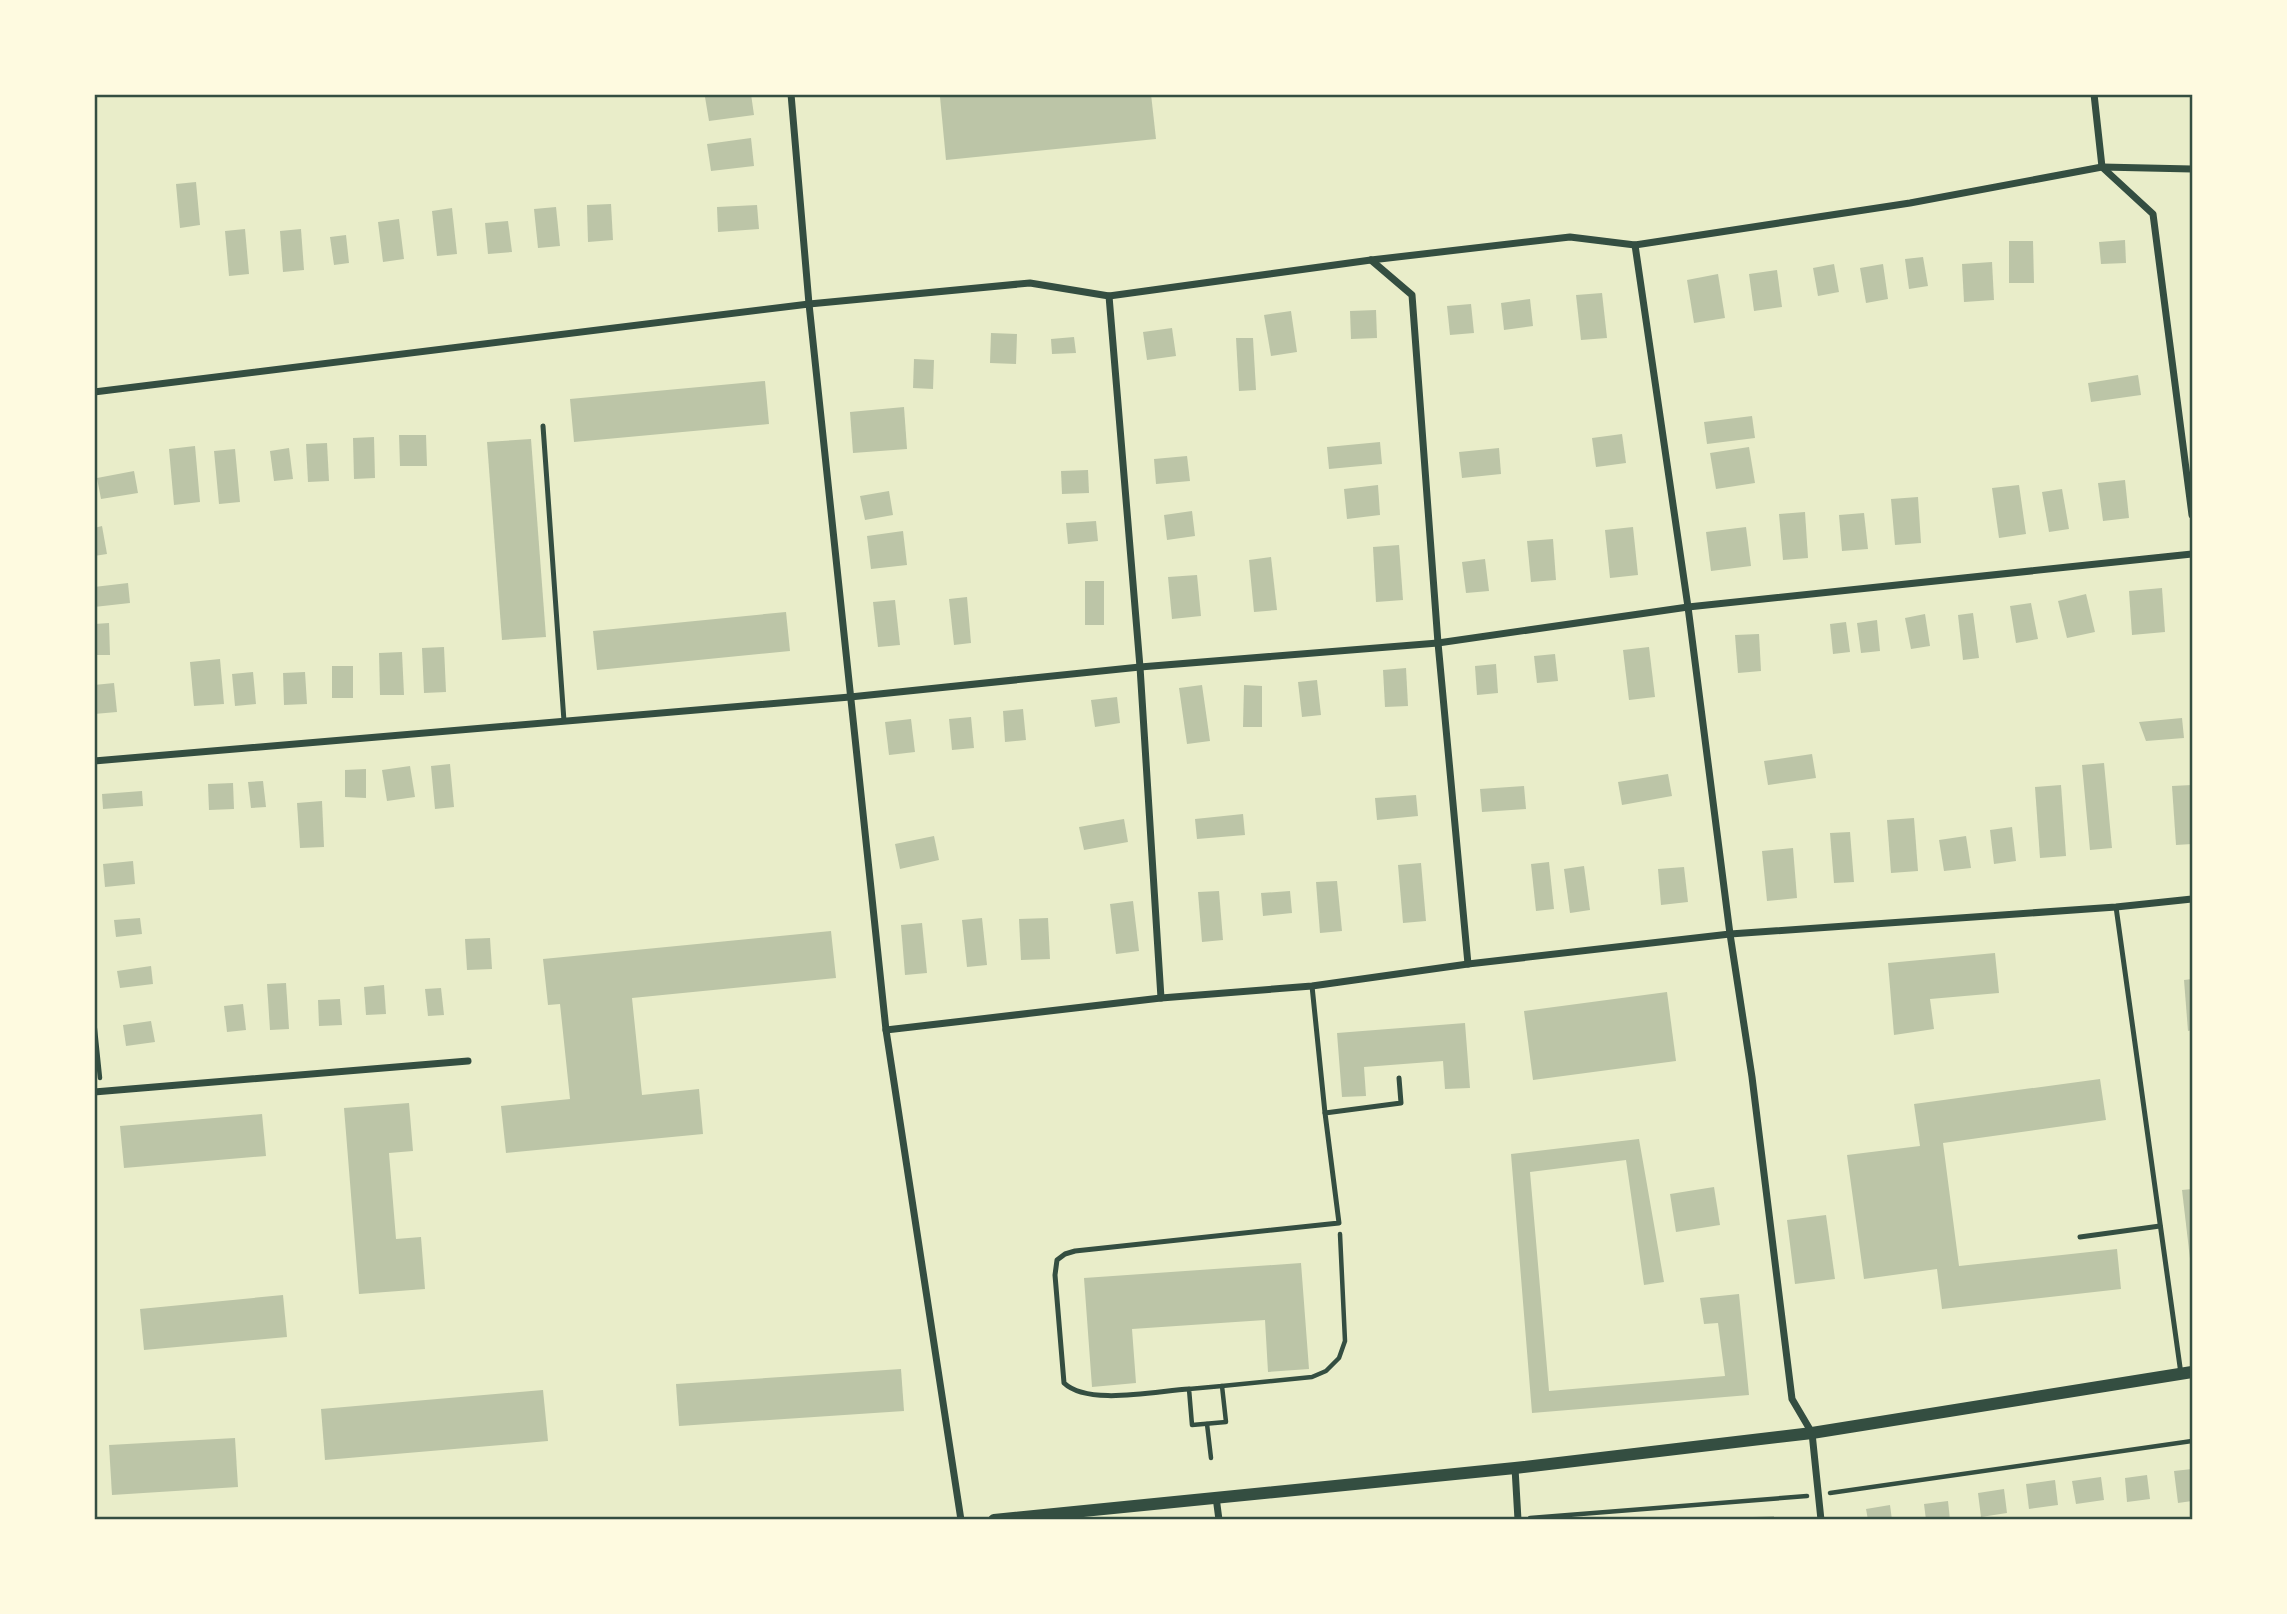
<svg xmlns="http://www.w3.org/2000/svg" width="2287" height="1614" font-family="Manrope,sans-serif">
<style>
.building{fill:#bcc5a7}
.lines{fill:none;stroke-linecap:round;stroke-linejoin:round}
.path{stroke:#344e41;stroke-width:4.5}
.service{stroke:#344e41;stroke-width:5}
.minor{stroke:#344e41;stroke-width:7}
.tertiary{stroke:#344e41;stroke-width:12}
.neatline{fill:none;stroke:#344e41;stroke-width:2.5}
</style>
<rect width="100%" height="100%" fill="#e9edc9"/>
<g class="building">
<polygon points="725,94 751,94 754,115 709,121 705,97"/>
<polygon points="969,94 1151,94 1156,139 946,160 940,97"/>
<polygon points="751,138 754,166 711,171 707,144"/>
<polygon points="196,182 200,225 180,228 176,184"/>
<polygon points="611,204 613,240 588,242 587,205"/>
<polygon points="757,205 759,229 718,232 717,207"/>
<polygon points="556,207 560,246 538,248 534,209"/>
<polygon points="452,208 457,254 437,256 432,211"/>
<polygon points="399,219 404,259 383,262 378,222"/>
<polygon points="508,221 512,252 488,254 485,223"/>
<polygon points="245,229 249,274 229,276 225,231"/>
<polygon points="301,229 304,270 283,272 280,231"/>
<polygon points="346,235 349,263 334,265 330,237"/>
<polygon points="2125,240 2126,263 2101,264 2099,242"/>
<polygon points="2009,241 2033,241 2034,283 2009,283"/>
<polygon points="1923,257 1928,286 1909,289 1905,259"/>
<polygon points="1992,262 1994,300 1964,302 1962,264"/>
<polygon points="1834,264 1839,292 1818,296 1813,268"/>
<polygon points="1883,264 1888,299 1866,303 1860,268"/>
<polygon points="1777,270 1782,307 1754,311 1749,274"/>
<polygon points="1718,274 1725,318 1694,323 1687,280"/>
<polygon points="1602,293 1607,338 1581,340 1576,295"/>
<polygon points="1530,299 1533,326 1504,330 1501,303"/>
<polygon points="1471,304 1474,333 1450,335 1447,306"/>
<polygon points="1376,310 1377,338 1351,339 1350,311"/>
<polygon points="1291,311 1297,352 1271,356 1264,315"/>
<polygon points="1172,328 1176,356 1147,360 1143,332"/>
<polygon points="991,333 1017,334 1016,364 990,363"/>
<polygon points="1074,337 1076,353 1052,354 1051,339"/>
<polygon points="1236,338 1253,338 1256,390 1239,391"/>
<polygon points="914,359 934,360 933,389 913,388"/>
<polygon points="2138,375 2141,395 2091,402 2088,383"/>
<polygon points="765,381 769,424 574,442 570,399"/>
<polygon points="904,407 907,449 853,453 850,412"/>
<polygon points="1752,416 1755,438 1707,444 1704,422"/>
<polygon points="1622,434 1626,463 1596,467 1592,438"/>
<polygon points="399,435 426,435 427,466 400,466"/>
<polygon points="374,437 375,478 354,479 353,438"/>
<polygon points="531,439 546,637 502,640 487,442"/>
<polygon points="1380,442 1382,464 1329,469 1327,447"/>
<polygon points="327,443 329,481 308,482 306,444"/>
<polygon points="195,446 200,502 174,505 169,449"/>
<polygon points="1749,447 1755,483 1716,489 1710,453"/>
<polygon points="289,448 293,479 274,481 270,451"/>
<polygon points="1499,448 1501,474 1462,478 1459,452"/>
<polygon points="235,449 240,502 219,504 214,451"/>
<polygon points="1187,456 1190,481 1156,484 1154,459"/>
<polygon points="1088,470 1089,493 1062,494 1061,471"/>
<polygon points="134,471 138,493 101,499 97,478"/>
<polygon points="2125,480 2129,518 2103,521 2098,483"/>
<polygon points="1378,485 1380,515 1347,519 1344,489"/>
<polygon points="2019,485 2026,534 1999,538 1992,488"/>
<polygon points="2062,489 2069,529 2049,532 2042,492"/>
<polygon points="889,491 893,515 865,520 860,496"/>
<polygon points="1918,497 1921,543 1895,545 1891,499"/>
<polygon points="1192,511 1195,536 1167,540 1164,515"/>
<polygon points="1805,512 1808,558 1783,560 1779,514"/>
<polygon points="1864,513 1868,549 1842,551 1839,515"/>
<polygon points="1096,521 1098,541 1068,544 1066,523"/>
<polygon points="102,526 107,554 94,556 94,528"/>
<polygon points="1633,527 1638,575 1610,578 1605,530"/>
<polygon points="1746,527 1751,566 1711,571 1706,532"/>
<polygon points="903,531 907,565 871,569 867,536"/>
<polygon points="1553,539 1556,580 1531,582 1527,541"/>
<polygon points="1399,545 1403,600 1376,602 1373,547"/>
<polygon points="1271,557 1277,610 1254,612 1249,560"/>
<polygon points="1485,559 1489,591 1466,593 1462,562"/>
<polygon points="1197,575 1201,616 1172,619 1168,577"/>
<rect x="1085" y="581" width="19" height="44"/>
<polygon points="128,583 130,603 94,607 94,587"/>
<polygon points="2162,588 2165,632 2132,635 2129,591"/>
<polygon points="2086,594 2095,632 2067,638 2058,601"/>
<polygon points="967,597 971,643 954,645 949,599"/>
<polygon points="895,600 900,645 878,647 873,602"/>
<polygon points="2031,603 2038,639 2016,643 2010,606"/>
<polygon points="786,612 790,651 597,670 593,631"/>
<polygon points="1973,613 1979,658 1963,660 1958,615"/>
<polygon points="1925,614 1930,646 1911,649 1905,618"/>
<polygon points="1877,620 1880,651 1861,653 1857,623"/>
<polygon points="1846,622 1850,652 1833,654 1830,624"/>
<polygon points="109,623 110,655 94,655 94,624"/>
<polygon points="1759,634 1761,671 1738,673 1735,635"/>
<polygon points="444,647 446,692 424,693 422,648"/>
<polygon points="1649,647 1655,697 1629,700 1623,650"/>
<polygon points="402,652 404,695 380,695 379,653"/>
<polygon points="1555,654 1558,681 1537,683 1534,656"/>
<polygon points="220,659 224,704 194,706 190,662"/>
<polygon points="1496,664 1498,693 1477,695 1475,666"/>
<rect x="332" y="666" width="21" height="32"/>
<polygon points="1406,668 1408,706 1385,707 1383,670"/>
<polygon points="253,672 256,704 235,706 232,674"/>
<polygon points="305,672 307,704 284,705 283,673"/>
<polygon points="1317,680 1321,715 1302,717 1298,682"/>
<polygon points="114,683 117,712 94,714 94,685"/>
<polygon points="1202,685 1210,741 1187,744 1179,688"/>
<polygon points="1244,685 1262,686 1262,727 1243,727"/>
<polygon points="1117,697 1120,723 1095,727 1091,700"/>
<polygon points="1023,709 1026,740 1005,742 1003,711"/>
<polygon points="971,717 974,748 952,750 949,719"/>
<polygon points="2182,718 2184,738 2146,741 2139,722"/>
<polygon points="911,719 915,752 889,755 885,722"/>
<polygon points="1812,754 1816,778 1768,785 1764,761"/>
<polygon points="2104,763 2112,848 2090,850 2082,765"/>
<polygon points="450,764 454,807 435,809 431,766"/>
<polygon points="410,766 415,797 387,801 382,770"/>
<polygon points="366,769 366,798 345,797 345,770"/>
<polygon points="1668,774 1672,796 1622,805 1618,782"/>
<polygon points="263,781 266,807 251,808 248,782"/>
<polygon points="233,783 234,809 209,810 208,784"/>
<polygon points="2061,785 2066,856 2040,858 2035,787"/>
<polygon points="2192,785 2192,844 2176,845 2172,786"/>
<polygon points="1524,786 1526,809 1482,812 1480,789"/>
<polygon points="142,791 143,806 103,809 102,794"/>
<polygon points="1416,795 1418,816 1377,820 1375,798"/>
<polygon points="322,801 324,847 300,848 297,803"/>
<polygon points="1243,814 1245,835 1197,839 1195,819"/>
<polygon points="1914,818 1918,871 1891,873 1887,820"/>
<polygon points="1124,819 1128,842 1084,850 1079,827"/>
<polygon points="2012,827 2016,861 1994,864 1990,830"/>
<polygon points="1850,832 1854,882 1834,883 1830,833"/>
<polygon points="934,836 939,860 900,869 895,844"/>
<polygon points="1966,836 1971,868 1944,871 1939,840"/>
<polygon points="1793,848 1797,898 1767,901 1762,851"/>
<polygon points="133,861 135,884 105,887 103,864"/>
<polygon points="1549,862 1554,909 1536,911 1531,864"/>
<polygon points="1421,863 1426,921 1403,923 1398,865"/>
<polygon points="1584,866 1590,910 1570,913 1564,869"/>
<polygon points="1684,867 1688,902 1661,905 1658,869"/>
<polygon points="1337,881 1342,931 1320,933 1316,882"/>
<polygon points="1219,891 1223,940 1202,942 1198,892"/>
<polygon points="1290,891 1292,913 1263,916 1261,893"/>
<polygon points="1133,901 1139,951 1116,954 1110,904"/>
<polygon points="140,918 142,934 116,937 114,920"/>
<polygon points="982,918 987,965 967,967 962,920"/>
<polygon points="1048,918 1050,959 1021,960 1019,919"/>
<polygon points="922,923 927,973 905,975 901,925"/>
<polygon points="831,931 836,978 632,998 642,1095 699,1089 703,1134 506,1153 501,1106 570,1099 560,1004 548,1005 543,959"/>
<polygon points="490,938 492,969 467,970 465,939"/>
<polygon points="1995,953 1999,993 1930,999 1934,1029 1894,1035 1888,963"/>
<polygon points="151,966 153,984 120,988 117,971"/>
<polygon points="2192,979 2192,1030 2188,1031 2184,980"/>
<polygon points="286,983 289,1029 270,1030 267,984"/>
<polygon points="384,985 386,1014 366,1015 364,987"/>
<polygon points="441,988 444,1015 428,1016 425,989"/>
<polygon points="1667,992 1676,1061 1533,1080 1524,1011"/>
<polygon points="340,999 342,1025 319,1026 318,1000"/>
<polygon points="243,1004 246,1030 227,1032 224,1006"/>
<polygon points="151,1021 155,1042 126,1046 123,1025"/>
<polygon points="1465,1023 1470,1088 1445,1089 1443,1061 1364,1067 1366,1096 1342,1097 1337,1033"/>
<polygon points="2100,1079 2106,1120 1943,1143 1959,1266 2117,1249 2121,1289 1942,1309 1937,1269 1864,1279 1847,1155 1920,1146 1914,1104"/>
<polygon points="409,1103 413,1151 389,1153 396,1239 421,1237 425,1289 359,1294 344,1108"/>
<polygon points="262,1114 266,1156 124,1168 120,1126"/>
<polygon points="1639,1139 1664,1282 1644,1285 1626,1160 1530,1172 1549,1391 1725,1376 1718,1323 1704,1324 1700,1298 1739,1294 1749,1395 1532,1413 1511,1154"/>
<polygon points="1714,1187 1720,1225 1676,1232 1670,1194"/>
<polygon points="2192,1189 2192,1267 2191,1267 2182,1190"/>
<polygon points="1826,1215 1835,1279 1795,1284 1787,1220"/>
<polygon points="1301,1263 1309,1369 1268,1372 1265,1320 1132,1329 1136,1383 1092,1387 1084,1278"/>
<polygon points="283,1295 287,1337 144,1350 140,1309"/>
<polygon points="901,1369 904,1411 679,1426 676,1384"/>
<polygon points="543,1390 548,1441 325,1460 321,1409"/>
<polygon points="235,1438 238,1487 112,1495 109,1445"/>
<polygon points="2192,1469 2192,1501 2178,1503 2174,1471"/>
<polygon points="2147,1475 2150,1499 2127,1502 2125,1478"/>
<polygon points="2101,1477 2104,1500 2076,1504 2072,1481"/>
<polygon points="2055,1480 2058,1505 2029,1509 2026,1484"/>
<polygon points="2004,1489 2007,1513 1981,1517 1978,1493"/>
<polygon points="1948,1501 1950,1520 1926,1520 1924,1504"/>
<polygon points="1890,1505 1892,1520 1868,1520 1866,1509"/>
<polygon points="1774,1516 1774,1520 1753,1520 1753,1517"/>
</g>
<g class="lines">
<g class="path">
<polyline points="94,1020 100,1078"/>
<polyline points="1222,1386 1312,1377 1326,1371 1339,1358 1345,1341 1340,1234"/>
<polygon points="1222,1386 1226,1422 1192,1425 1189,1389"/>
<polyline points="1207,1424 1211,1458"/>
<polyline points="1830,1493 2192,1441"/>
<polyline points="1530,1518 1807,1496"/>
</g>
<g class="service">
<polyline points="543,426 564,721"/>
<polyline points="2116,907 2181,1374"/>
<polyline points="1312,986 1325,1113"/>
<polyline points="2080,1237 2160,1226"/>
<path d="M1189,1389C1156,1391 1088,1406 1064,1383L1055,1275L1057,1260L1065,1254L1075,1251L1339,1223L1325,1113L1401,1103L1399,1078"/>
</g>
<g class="minor">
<polyline points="791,94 809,304 886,1030 961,1520"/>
<polyline points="2094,94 2102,167 2153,214 2192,515"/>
<polyline points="1635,245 1688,607 1730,934 1752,1077 1792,1399 1812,1433 1821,1520"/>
<polyline points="1371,260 1412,295 1438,643 1468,964"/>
<polyline points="1109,296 1140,667 1161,998"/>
<polyline points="94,392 809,304 1030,283 1109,296 1371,260 1570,237 1635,245 1910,203 2102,167 2192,169"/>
<polyline points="94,761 850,697 1140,667 1438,643 1688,607 2192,554"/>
<polyline points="886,1030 1161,998 1312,986 1468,964 1730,934 2116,907 2192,899"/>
<polyline points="94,1092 468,1061"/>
<polyline points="1515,1468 1518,1520"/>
<polyline points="1216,1497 1219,1520"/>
</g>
<polyline class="tertiary" points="994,1520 1515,1468 1812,1433 2192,1372"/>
</g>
<rect width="2287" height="1614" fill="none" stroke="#fefae0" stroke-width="192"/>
<rect x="96" y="96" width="2095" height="1422" class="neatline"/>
</svg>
